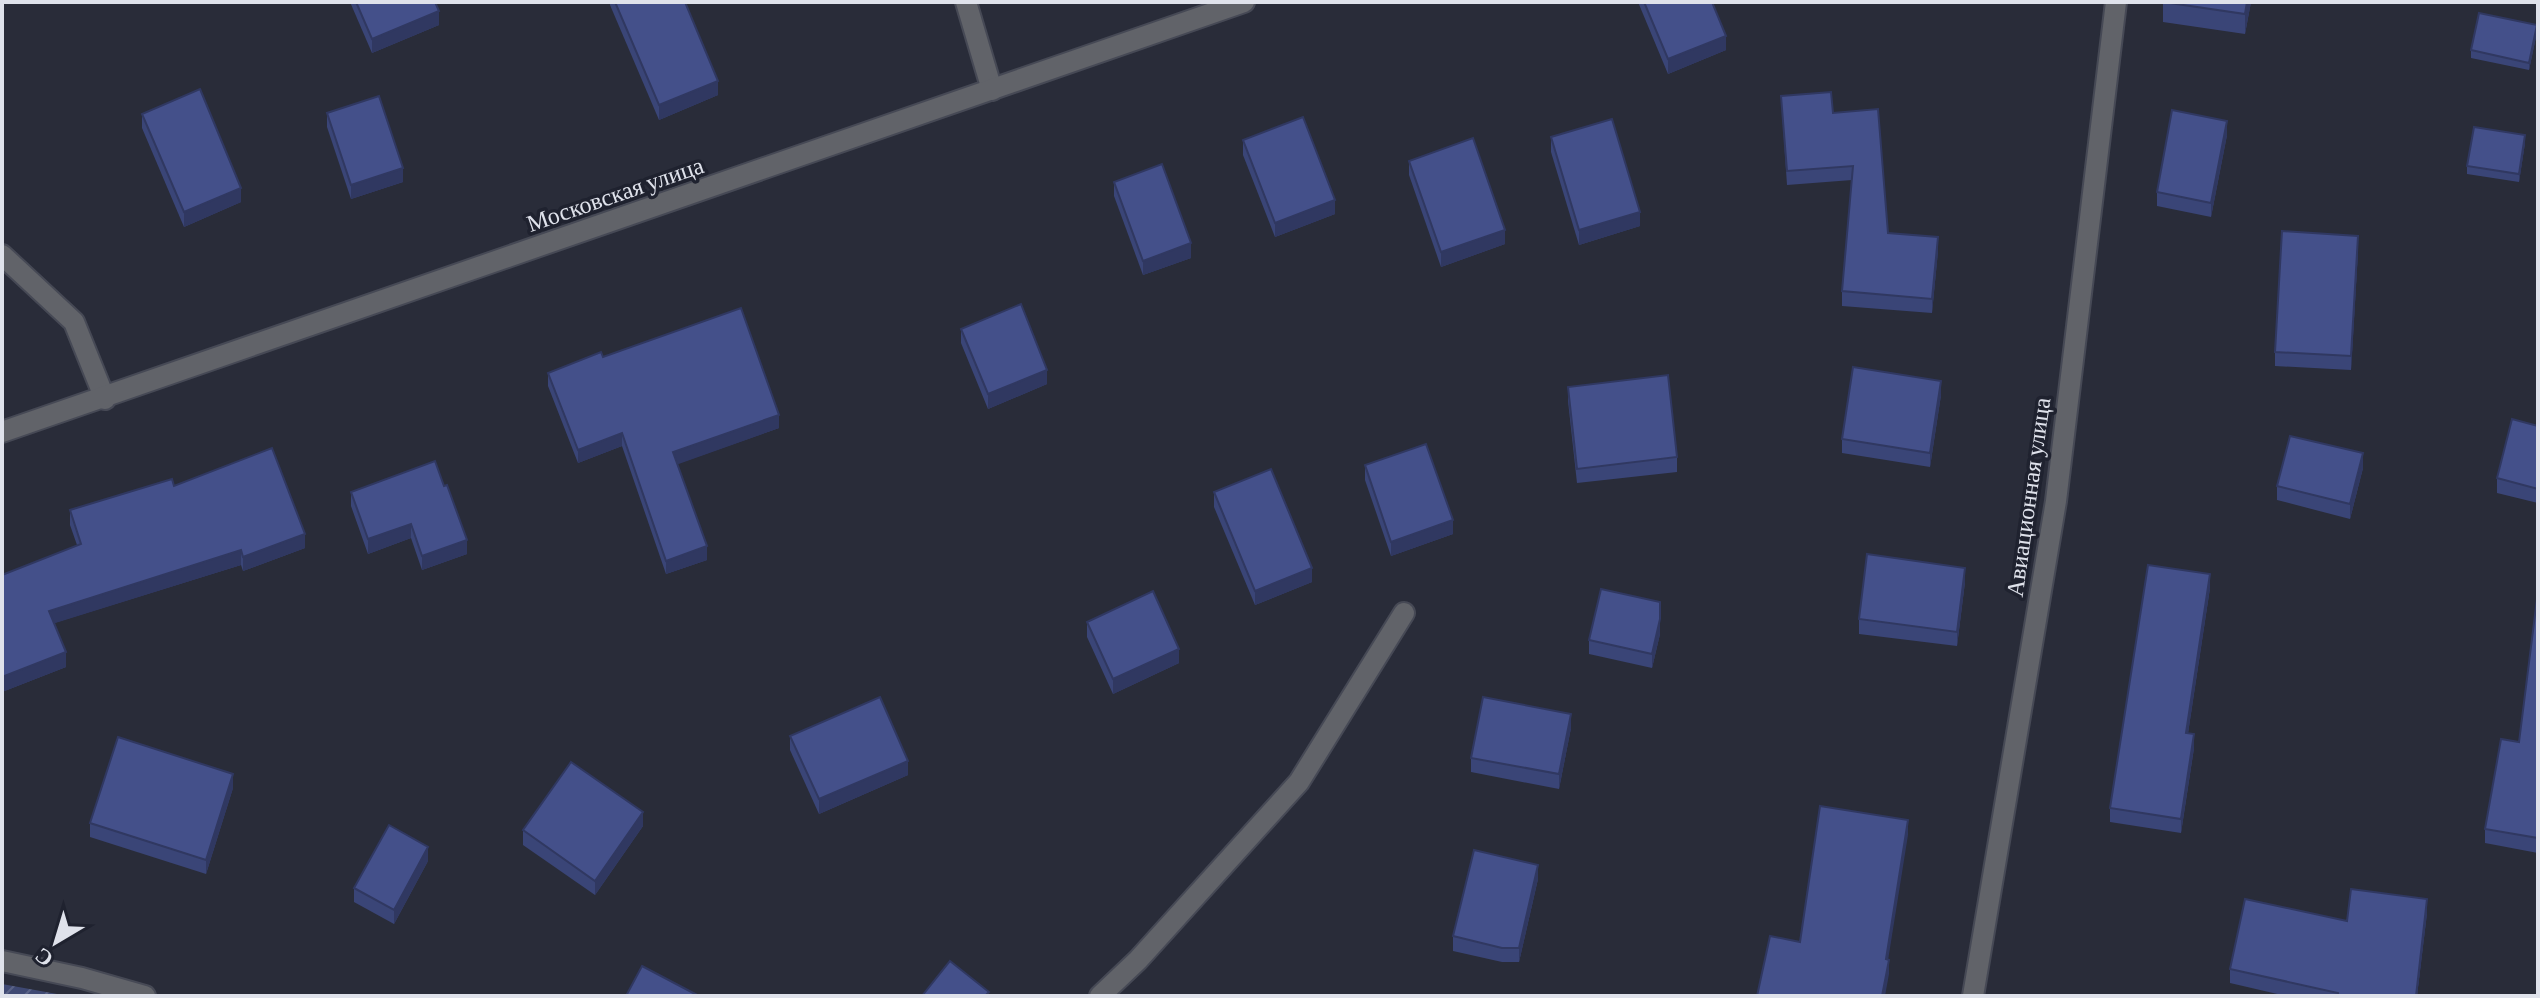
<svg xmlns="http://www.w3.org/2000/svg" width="2540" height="998" font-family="'Crimson Pro',serif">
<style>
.garden{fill:url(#garden-furrows)}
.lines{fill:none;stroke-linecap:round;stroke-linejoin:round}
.service-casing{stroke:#464955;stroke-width:24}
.minor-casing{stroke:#464955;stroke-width:24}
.tertiary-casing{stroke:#464955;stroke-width:24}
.service{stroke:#616369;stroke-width:20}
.minor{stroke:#616369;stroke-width:20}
.tertiary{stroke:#616369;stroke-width:20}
.wall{fill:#3a4577}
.shaded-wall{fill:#303861}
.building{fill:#44508a;stroke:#303861;stroke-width:2}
.labels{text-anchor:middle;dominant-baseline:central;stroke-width:7;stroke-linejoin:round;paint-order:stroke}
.street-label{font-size:24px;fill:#dfe2eb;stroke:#1f222f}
</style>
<defs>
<pattern id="garden-furrows" width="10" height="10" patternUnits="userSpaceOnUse" patternTransform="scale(2)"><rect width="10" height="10" fill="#3f4973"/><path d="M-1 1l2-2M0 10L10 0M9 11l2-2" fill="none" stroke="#5a6387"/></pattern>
</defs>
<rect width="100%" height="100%" fill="#292c39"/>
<polygon class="garden" points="2,984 68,996 2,996"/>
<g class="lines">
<g class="service-casing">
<g id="service">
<polyline points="966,2 992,90"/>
<polyline points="2,255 74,322 105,399"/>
<polyline points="1100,996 1138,960 1299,782 1404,613"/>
</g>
</g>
<g class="minor-casing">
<g id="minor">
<polyline points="2,432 1244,2"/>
<polyline points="2,961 82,978 145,996"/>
</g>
</g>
<g class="tertiary-casing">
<polyline id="tertiary" points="1973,996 2056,501 2116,2"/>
</g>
<use href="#service" class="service"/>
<use href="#minor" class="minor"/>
<use href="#tertiary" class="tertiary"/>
</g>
<g class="wall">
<polygon points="350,2 435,2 439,25 372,53"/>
<polygon points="610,2 685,2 718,95 659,120 610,5"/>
<polygon points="1638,2 1712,2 1726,50 1668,74"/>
<polygon points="2163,2 2251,2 2245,34 2163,22"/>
<polygon points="2537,32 2529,70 2471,58 2471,50"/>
<polygon points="1781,96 1833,113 1888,233 1938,251 1932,313 1842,306 1842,291 1852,180 1787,185"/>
<polygon points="327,113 403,182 351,199 327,127"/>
<polygon points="142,114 241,202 184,227 142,128"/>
<polygon points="2227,135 2211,217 2157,206 2157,192"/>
<polygon points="1551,137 1640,226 1579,245 1551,152"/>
<polygon points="1243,140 1335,214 1275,237 1243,155"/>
<polygon points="2525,143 2519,182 2467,174 2467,166"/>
<polygon points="1409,161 1505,244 1441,267 1409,175"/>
<polygon points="1114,182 1191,258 1143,275 1114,196"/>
<polygon points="2358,251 2351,370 2275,366 2275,352"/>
<polygon points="961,329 1047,384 988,409 961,343"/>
<polygon points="603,357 779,428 677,464 707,560 666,574 622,446 578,463 548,386 548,373"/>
<polygon points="1568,387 1677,457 1677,472 1577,483 1568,401"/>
<polygon points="1941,395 1930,467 1842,453 1842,439"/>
<polygon points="2538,426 2538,503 2497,493 2497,478"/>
<polygon points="1365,465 1453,534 1391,556 1365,480"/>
<polygon points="2363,468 2350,519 2277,500 2277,486"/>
<polygon points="174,486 305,548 243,571 241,565 54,623 66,667 2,692 77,545 70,525 70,510"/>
<polygon points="351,492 467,554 422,570 411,538 368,554 351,506"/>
<polygon points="1214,492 1312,582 1255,605 1214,507"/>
<polygon points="1965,582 1957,646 1859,634 1859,619"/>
<polygon points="2210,588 2188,733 2194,748 2181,833 2110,822 2110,808"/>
<polygon points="2538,599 2538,853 2485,843 2485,829 2519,742"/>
<polygon points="1087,622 1179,663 1113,694 1087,637"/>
<polygon points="1660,634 1652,668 1589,654 1589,640"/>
<polygon points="1571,728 1559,789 1471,772 1471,758"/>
<polygon points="790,736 908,775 819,814 790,750"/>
<polygon points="233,788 206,874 90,837 90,823"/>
<polygon points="643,826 595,895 523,845 523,830"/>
<polygon points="428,861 394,924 354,902 354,888"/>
<polygon points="1538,879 1519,962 1502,962 1453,951 1453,936"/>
<polygon points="2427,913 2417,996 2286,996 2230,983 2230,969 2347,921"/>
</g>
<g class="shaded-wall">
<polygon points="2247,2 2251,2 2245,34 2245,14"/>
<polygon points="439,11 439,25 372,53 372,39"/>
<polygon points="2537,25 2537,32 2529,70 2529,63"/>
<polygon points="1726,36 1726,50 1668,74 1668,59"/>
<polygon points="718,81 718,95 659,120 659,105"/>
<polygon points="2227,121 2227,135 2211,217 2211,203"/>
<polygon points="2525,135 2525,143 2519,182 2519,174"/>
<polygon points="403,168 403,182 351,199 351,185"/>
<polygon points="241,188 241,202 184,227 184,212"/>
<polygon points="1335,200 1335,214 1275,237 1275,223"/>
<polygon points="1640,212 1640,226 1579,245 1579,230"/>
<polygon points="1505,230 1505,244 1441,267 1441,252"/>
<polygon points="2358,236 2358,251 2351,370 2351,356"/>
<polygon points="1938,237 1938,251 1932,313 1932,299"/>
<polygon points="1191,243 1191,258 1143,275 1143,261"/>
<polygon points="1047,370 1047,384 988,409 988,394"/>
<polygon points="1941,381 1941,395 1930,467 1930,453"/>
<polygon points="779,415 779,428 673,466 673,452"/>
<polygon points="622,433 622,446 578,463 578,450"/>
<polygon points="2363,453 2363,468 2350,519 2350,504"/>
<polygon points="1453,520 1453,534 1391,556 1391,542"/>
<polygon points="411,524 411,538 368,554 368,539"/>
<polygon points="305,534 305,548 243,571 243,557"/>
<polygon points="467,540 467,554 422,570 422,556"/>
<polygon points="707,546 707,560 666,574 666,561"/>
<polygon points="241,550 241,565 49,625 49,611"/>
<polygon points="1312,568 1312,582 1255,605 1255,591"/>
<polygon points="1965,568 1965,582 1957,646 1957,632"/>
<polygon points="2210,574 2210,588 2186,747 2186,733"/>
<polygon points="1660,619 1660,634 1652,668 1652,654"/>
<polygon points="1179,649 1179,663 1113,694 1113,679"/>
<polygon points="66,652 66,667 2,692 2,677"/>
<polygon points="1571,714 1571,728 1559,789 1559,774"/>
<polygon points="2194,734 2194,748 2181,833 2181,819"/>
<polygon points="908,761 908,775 819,814 819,799"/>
<polygon points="233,774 233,788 206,874 206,860"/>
<polygon points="643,812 643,826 595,895 595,881"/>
<polygon points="1908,820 1908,835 1886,973 1886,959"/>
<polygon points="428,847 428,861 394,924 394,910"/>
<polygon points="1538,865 1538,879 1519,962 1519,948"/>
<polygon points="2427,899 2427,913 2417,996 2416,996"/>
<polygon points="1889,960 1889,974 1885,996 1882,996"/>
</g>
<g class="building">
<polygon points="356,2 435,2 439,11 372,39"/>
<polygon points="615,2 685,2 718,81 659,105"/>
<polygon points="1644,2 1712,2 1726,36 1668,59"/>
<polygon points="2163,2 2247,2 2245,14"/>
<polygon points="2479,13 2537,25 2529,63 2471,50"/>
<polygon points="200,89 241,188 184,212 142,114"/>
<polygon points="1831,92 1833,113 1878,109 1888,233 1938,237 1932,299 1842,291 1853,166 1787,171 1781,96"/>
<polygon points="379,96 403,168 351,185 327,113"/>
<polygon points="2172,110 2227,121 2211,203 2157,192"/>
<polygon points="1303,117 1335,200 1275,223 1243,140"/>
<polygon points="1612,119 1640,212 1579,230 1551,137"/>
<polygon points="2474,127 2525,135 2519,174 2467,166"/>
<polygon points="1473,138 1505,230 1441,252 1409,161"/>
<polygon points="1162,164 1191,243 1143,261 1114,182"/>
<polygon points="2282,231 2358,236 2351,356 2275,352"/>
<polygon points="1021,304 1047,370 988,394 961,329"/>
<polygon points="741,308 779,415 673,452 707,546 666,561 622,433 578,450 548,373 601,352 603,357"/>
<polygon points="1853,367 1941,381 1930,453 1842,439"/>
<polygon points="1668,375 1677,457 1577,469 1568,387"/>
<polygon points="2512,419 2538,426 2538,489 2497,478"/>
<polygon points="2290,436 2363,453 2350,504 2277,486"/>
<polygon points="1426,444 1453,520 1391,542 1365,465"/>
<polygon points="272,448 305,534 243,557 241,550 49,611 66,652 2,677 2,575 81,544 70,510 172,479 174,486"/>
<polygon points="435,461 444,486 447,485 467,540 422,556 411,524 368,539 351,492"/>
<polygon points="1271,469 1312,568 1255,591 1214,492"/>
<polygon points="1867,554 1965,568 1957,632 1859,619"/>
<polygon points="2148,565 2210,574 2186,733 2194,734 2181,819 2110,808"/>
<polygon points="1601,589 1660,602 1660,619 1652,654 1589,640"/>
<polygon points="1153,591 1179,649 1113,679 1087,622"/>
<polygon points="2537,599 2538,599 2538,838 2485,829 2501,739 2519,742"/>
<polygon points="880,697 908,761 819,799 790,736"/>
<polygon points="1483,697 1571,714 1559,774 1471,758"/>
<polygon points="118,737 233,774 206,860 90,823"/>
<polygon points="571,762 643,812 595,881 523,830"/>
<polygon points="1820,806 1908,820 1886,959 1889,960 1882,996 1757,996 1770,936 1800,942"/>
<polygon points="389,825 428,847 394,910 354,888"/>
<polygon points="1474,850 1538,865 1519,948 1502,948 1453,936"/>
<polygon points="2351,889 2427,899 2416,996 2338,996 2338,993 2230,969 2245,899 2347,921"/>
<polygon points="950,961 989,992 985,996 922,996"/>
<polygon points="642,966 699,996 626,996"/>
</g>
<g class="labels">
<g class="street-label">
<text transform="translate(615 194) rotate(-19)">Московская улица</text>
<text transform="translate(2028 497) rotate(-82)">Авиационная улица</text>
</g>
</g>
<rect width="2540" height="998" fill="none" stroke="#dfe2eb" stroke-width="8"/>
<g transform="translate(56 942) rotate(218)" stroke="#1f222f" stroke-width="6" paint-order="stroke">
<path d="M0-6L14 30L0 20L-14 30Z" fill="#dfe2eb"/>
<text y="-12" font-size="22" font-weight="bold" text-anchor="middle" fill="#dfe2eb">С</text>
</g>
</svg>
